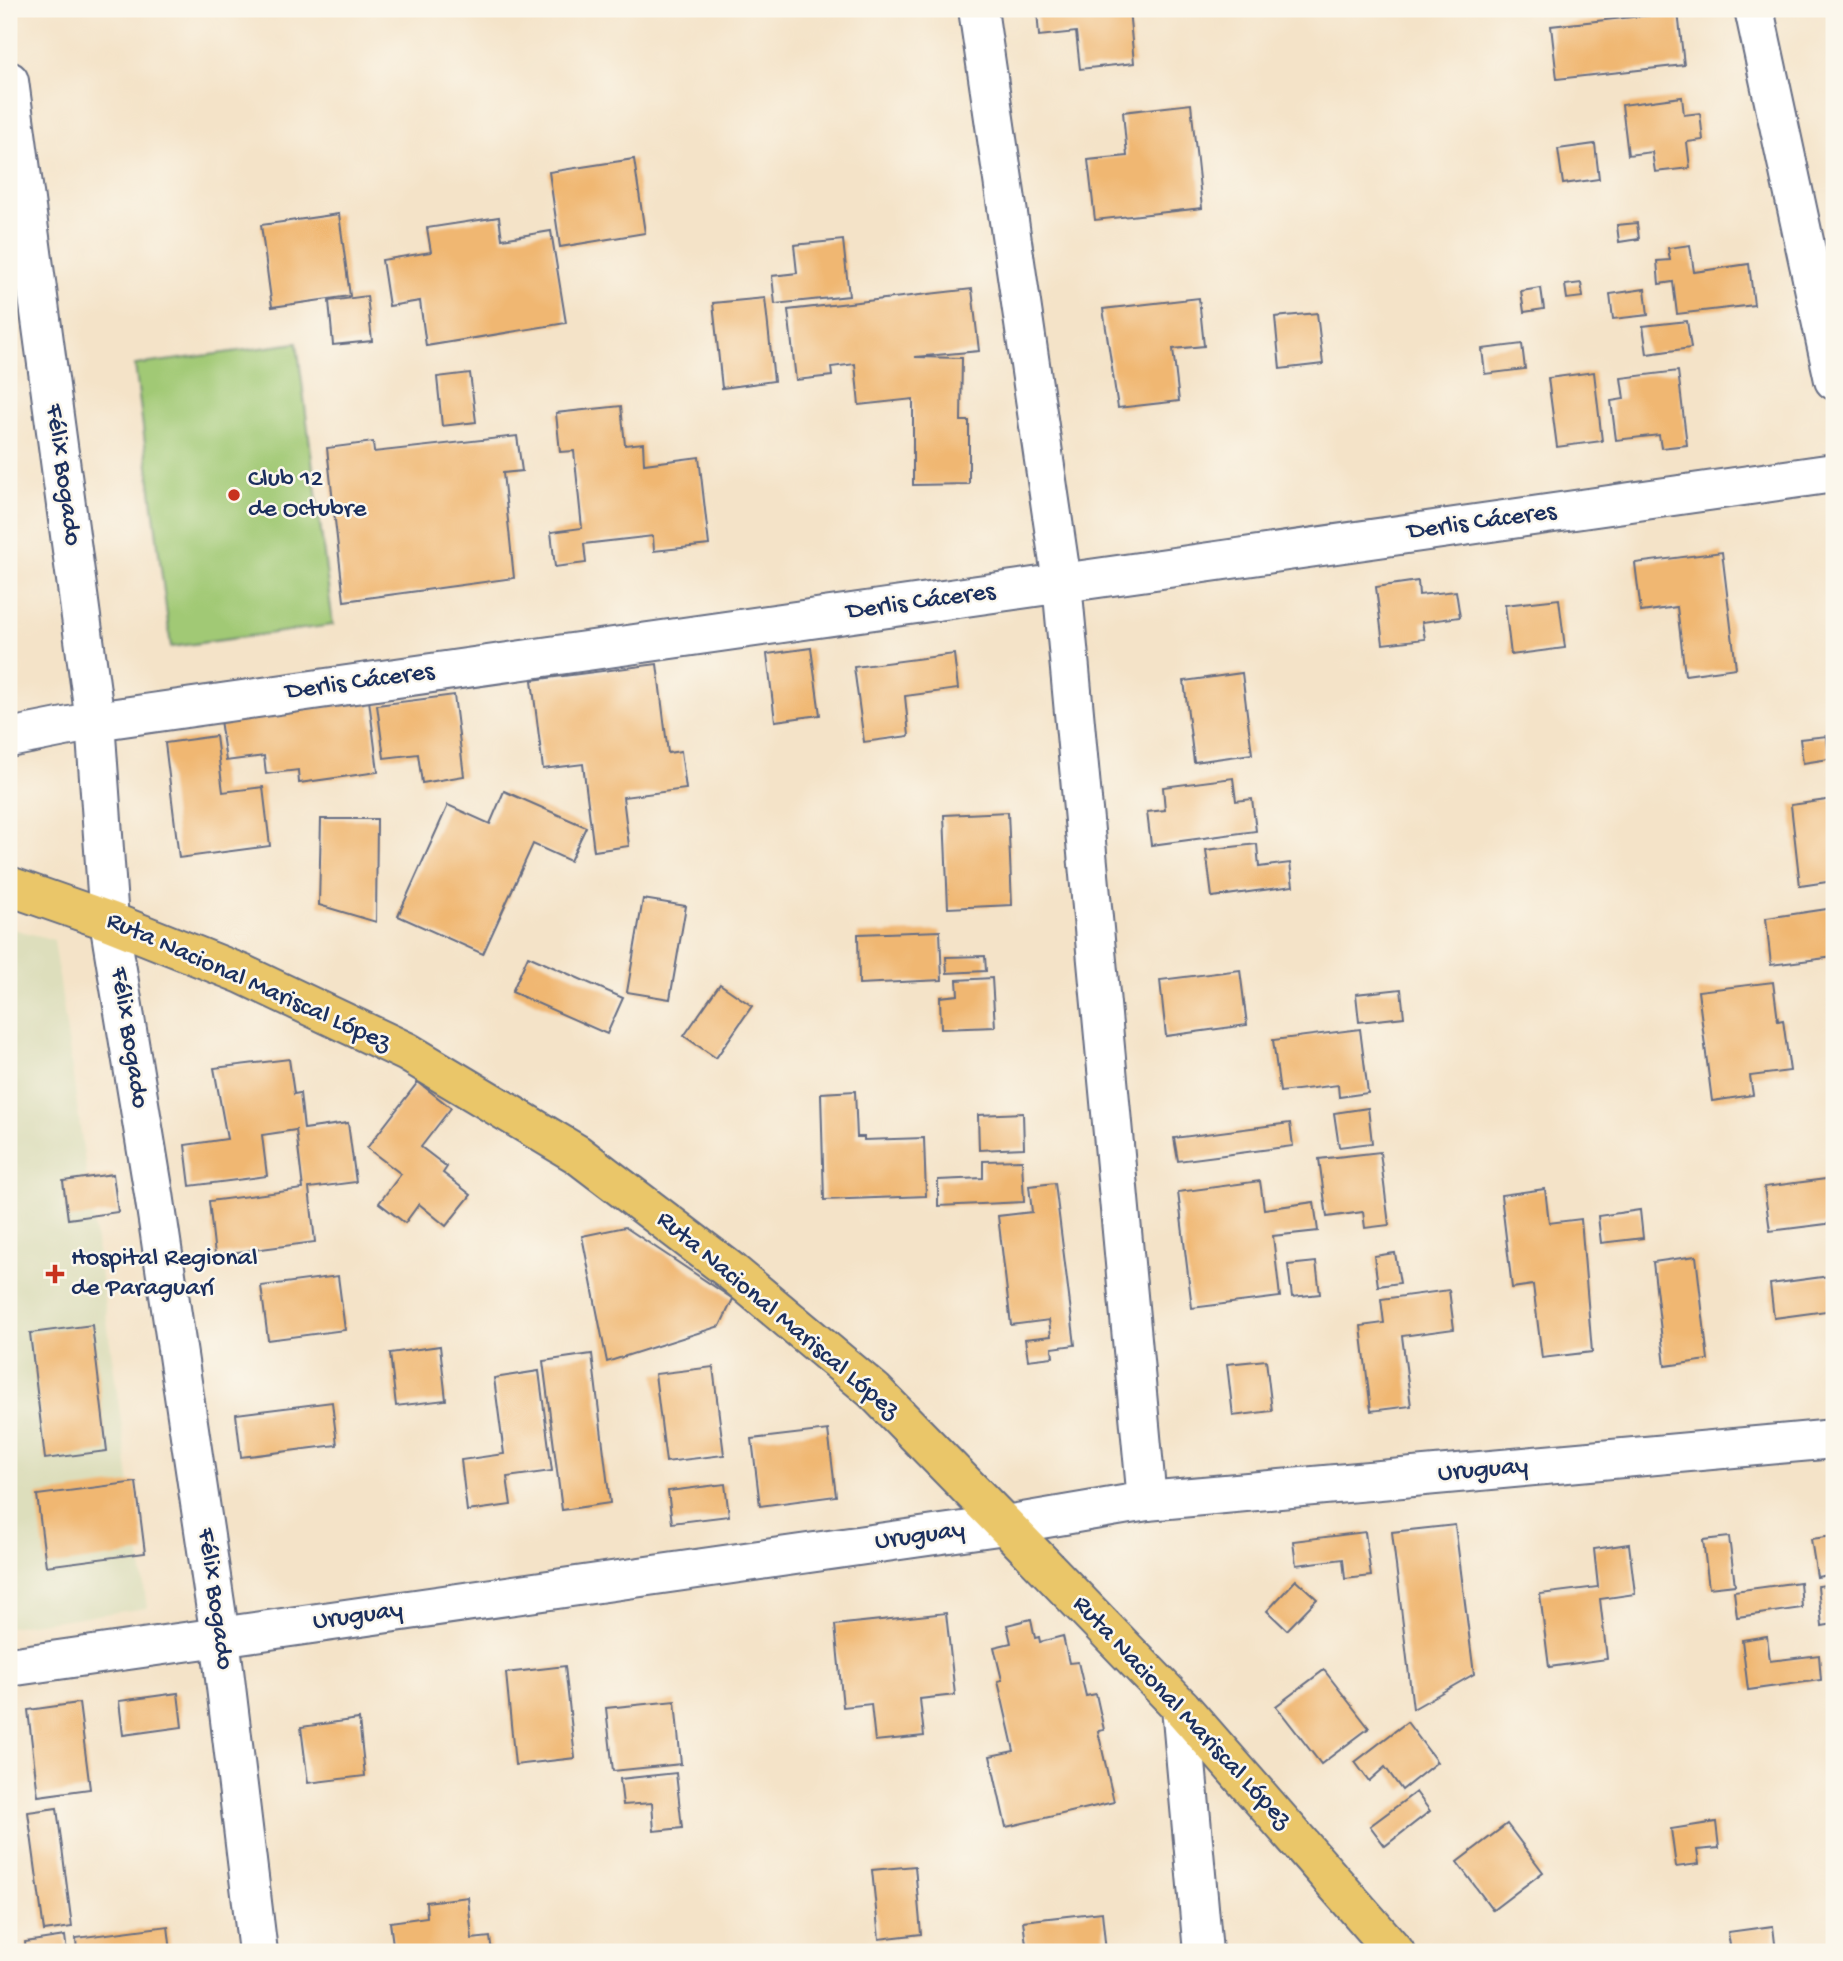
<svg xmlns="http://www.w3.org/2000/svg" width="1843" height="1961" font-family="'Gochi Hand',sans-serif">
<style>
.built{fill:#dddebc}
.green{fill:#a1c975;stroke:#5e7c6a;stroke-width:2}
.building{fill:#f0b772}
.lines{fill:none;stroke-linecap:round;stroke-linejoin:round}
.street-casing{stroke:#676e83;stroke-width:42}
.highway-casing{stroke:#676e83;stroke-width:42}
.street{stroke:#fff;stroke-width:38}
.highway{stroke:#eac669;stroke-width:38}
.poi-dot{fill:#c8321e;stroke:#fbf7ec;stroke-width:2.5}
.labels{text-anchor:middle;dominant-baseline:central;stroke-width:5;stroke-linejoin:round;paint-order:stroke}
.street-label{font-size:26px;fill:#1b2f5e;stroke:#fbf7ec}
.poi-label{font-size:26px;fill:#1b2f5e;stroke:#fbf7ec;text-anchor:start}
</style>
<rect width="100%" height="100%" fill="#fbf7ec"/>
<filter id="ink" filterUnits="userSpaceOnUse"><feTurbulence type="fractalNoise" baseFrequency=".0143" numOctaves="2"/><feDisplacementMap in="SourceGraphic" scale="14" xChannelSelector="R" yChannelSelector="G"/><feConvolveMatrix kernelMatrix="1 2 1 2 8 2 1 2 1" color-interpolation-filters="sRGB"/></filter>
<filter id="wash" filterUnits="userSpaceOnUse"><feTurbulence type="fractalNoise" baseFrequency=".00686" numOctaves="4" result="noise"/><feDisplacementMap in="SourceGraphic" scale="28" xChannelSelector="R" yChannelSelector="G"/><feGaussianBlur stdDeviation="1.57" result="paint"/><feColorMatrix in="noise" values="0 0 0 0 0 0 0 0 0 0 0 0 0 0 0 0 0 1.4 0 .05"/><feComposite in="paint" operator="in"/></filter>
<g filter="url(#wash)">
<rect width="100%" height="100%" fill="#f4e3c8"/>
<polygon class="built" points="9,928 54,940 147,1608 9,1627"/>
<polygon class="green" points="297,343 333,625 171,647 135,365"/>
<g id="blocks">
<g class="building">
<polygon points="1051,9 1129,9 1134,63 1080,69 1076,32 1039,36 1037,10"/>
<polygon points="1678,12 1684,65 1557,79 1551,26"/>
<polygon points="1682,97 1684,115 1700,113 1703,140 1687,142 1690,168 1655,172 1652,152 1628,155 1622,105"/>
<polygon points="1191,104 1202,208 1095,220 1088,160 1127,156 1123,112"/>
<polygon points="1595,144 1599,179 1563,184 1558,149"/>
<polygon points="634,159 645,233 560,247 549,172"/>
<polygon points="339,214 350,296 272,307 261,225"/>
<polygon points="499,217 502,239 551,231 566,323 426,346 420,301 389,306 382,260 431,252 427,228"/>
<polygon points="1637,223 1639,239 1619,242 1617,225"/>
<polygon points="843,240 849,296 775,304 772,276 797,273 794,245"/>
<polygon points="1690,245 1694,272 1749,264 1754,305 1677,314 1673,282 1659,284 1657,261 1670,260 1668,248"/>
<polygon points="1581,283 1583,297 1567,299 1565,285"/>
<polygon points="1541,288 1544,309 1524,312 1521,291"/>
<polygon points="972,289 979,351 915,357 962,358 961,421 969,421 969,484 913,485 913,399 859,405 855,364 831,367 832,376 796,380 788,310"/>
<polygon points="1645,289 1648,315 1613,319 1610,294"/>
<polygon points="367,296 372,341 333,345 329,301"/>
<polygon points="765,298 774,381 722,388 713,303"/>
<polygon points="1199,298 1204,346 1173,349 1179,401 1118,408 1103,309"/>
<polygon points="1317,313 1323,364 1280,369 1275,317"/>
<polygon points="1687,321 1691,348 1647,354 1643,326"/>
<polygon points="1522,344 1525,369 1485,374 1482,349"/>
<polygon points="1678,371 1687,445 1661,448 1659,435 1616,440 1611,401 1624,399 1621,378"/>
<polygon points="1594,372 1602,441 1557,447 1548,378"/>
<polygon points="470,373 476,422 442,426 437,377"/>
<polygon points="621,406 625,445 643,443 644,464 699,457 709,545 654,551 653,536 584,544 586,563 555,567 551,532 582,528 574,451 560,452 556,413"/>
<polygon points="517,436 522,471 503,473 514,578 344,601 327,448 373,442 374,452"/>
<polygon points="1722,552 1736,668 1685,675 1677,607 1641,612 1635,563"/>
<polygon points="1418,581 1419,595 1456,591 1460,617 1422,622 1425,639 1383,644 1376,587"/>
<polygon points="1559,599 1565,648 1511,655 1505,605"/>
<polygon points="811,648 820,715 775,721 767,654"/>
<polygon points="954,654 958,689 905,696 909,736 864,742 854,667"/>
<polygon points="657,664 668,753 681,751 686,789 623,797 629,846 594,851 583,764 543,769 532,680"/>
<polygon points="1242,673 1252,754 1194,762 1184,681"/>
<polygon points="454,695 464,776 422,783 418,754 384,758 377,705"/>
<polygon points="369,700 378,772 299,783 298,770 266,774 264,756 226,761 220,720"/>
<polygon points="216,736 223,792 263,787 270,846 179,858 165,743"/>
<polygon points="1827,736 1829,759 1803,763 1800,739"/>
<polygon points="1233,778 1236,801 1252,799 1256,831 1151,845 1147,812 1165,810 1163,787"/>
<polygon points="504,791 586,827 570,861 533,844 483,954 398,916 448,805 490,824"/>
<polygon points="1834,799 1834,881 1800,886 1791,805"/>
<polygon points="1008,812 1012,905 948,908 944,815"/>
<polygon points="321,819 377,819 376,922 319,905"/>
<polygon points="1257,844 1259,867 1290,863 1293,886 1212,897 1206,850"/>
<polygon points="643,899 686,906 670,999 627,992"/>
<polygon points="1834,908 1834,957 1771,965 1766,918"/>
<polygon points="940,931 942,980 859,984 858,934"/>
<polygon points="528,956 623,998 607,1034 512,992"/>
<polygon points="985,956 986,971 947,973 946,957"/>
<polygon points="1240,970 1247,1025 1166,1036 1160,980"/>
<polygon points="992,978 995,1027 941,1029 940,997 958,995 957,980"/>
<polygon points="1773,982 1778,1021 1783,1020 1790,1071 1750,1076 1753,1095 1712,1101 1698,991"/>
<polygon points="720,984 752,1006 716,1058 684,1036"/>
<polygon points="1401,989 1404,1017 1359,1022 1356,994"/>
<polygon points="1360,1029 1368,1093 1339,1097 1338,1085 1280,1092 1273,1040"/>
<polygon points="289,1059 294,1094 300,1093 304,1129 348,1123 356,1182 309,1188 315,1242 215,1255 209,1201 303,1189 296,1130 262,1135 267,1176 190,1186 185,1145 227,1139 214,1068"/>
<polygon points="418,1082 451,1108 421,1147 447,1167 443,1173 471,1195 446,1226 419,1204 405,1223 379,1203 401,1174 367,1148"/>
<polygon points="855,1091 857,1137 864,1137 864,1140 924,1138 926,1196 824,1200 821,1093"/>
<polygon points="1368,1108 1372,1143 1339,1147 1334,1113"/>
<polygon points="1023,1113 1024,1148 979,1150 978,1115"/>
<polygon points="1290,1123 1293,1146 1178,1161 1174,1138"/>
<polygon points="1380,1152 1389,1225 1365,1228 1363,1212 1327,1217 1319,1159"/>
<polygon points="1022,1160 1024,1202 938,1206 938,1180 983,1178 983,1161"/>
<polygon points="113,1174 118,1212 68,1219 63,1181"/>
<polygon points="1834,1178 1834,1223 1770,1231 1764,1187"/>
<polygon points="1260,1181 1264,1209 1314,1202 1318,1231 1273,1236 1280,1297 1192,1308 1178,1192"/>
<polygon points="1055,1183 1075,1345 1052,1348 1053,1357 1028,1360 1025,1339 1051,1336 1049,1320 1011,1325 998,1216 1032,1212 1029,1186"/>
<polygon points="1545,1189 1549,1223 1581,1219 1592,1352 1542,1358 1533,1285 1512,1288 1501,1195"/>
<polygon points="1640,1210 1643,1238 1601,1243 1598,1216"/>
<polygon points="625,1227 733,1299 720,1326 607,1362 582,1236"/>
<polygon points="1395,1253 1400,1283 1378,1286 1374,1256"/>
<polygon points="1696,1256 1708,1360 1665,1366 1653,1262"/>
<polygon points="1316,1262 1320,1294 1292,1297 1288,1265"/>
<polygon points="338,1276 345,1330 268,1340 261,1286"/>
<polygon points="1830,1276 1834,1310 1774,1318 1770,1284"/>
<polygon points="1449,1290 1454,1329 1402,1336 1411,1406 1371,1411 1361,1326 1384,1323 1381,1299"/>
<polygon points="92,1325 107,1451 45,1459 30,1333"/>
<polygon points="440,1346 446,1400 396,1406 390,1353"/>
<polygon points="592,1354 610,1503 562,1510 543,1361"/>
<polygon points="1266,1360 1272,1411 1233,1416 1227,1364"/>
<polygon points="713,1367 724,1455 666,1462 655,1374"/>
<polygon points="539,1371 552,1471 507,1477 511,1505 467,1511 461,1460 504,1454 494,1378"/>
<polygon points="332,1402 337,1445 241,1457 236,1414"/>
<polygon points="828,1430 836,1496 760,1506 752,1439"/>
<polygon points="136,1482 145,1553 46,1566 37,1495"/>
<polygon points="725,1484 729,1516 672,1523 668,1491"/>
<polygon points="1455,1525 1474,1674 1413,1709 1392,1532"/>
<polygon points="1365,1532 1371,1576 1345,1579 1343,1559 1296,1565 1293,1541"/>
<polygon points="1834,1536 1834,1574 1817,1577 1811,1539"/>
<polygon points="1729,1537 1735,1585 1709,1588 1703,1540"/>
<polygon points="1629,1544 1635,1594 1600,1599 1607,1659 1549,1667 1540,1594 1598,1587 1594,1549"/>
<polygon points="1296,1580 1317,1599 1287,1630 1267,1611"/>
<polygon points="1800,1582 1802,1608 1737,1617 1734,1591"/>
<polygon points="1834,1584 1834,1624 1822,1626 1818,1586"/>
<polygon points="946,1613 955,1695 920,1699 924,1736 875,1741 871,1704 843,1707 835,1625"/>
<polygon points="1031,1619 1035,1638 1039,1637 1040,1642 1063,1636 1069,1663 1078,1662 1086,1696 1096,1694 1104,1730 1098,1731 1114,1802 1006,1827 990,1756 1014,1751 998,1681 1002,1680 994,1647 1011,1643 1007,1625"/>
<polygon points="1767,1636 1770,1661 1819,1655 1821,1680 1748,1690 1742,1640"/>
<polygon points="565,1666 575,1758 515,1765 506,1673"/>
<polygon points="1324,1670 1369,1728 1321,1764 1276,1706"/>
<polygon points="178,1693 182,1727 123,1735 119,1701"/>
<polygon points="675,1701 681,1764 613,1771 606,1708"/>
<polygon points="79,1703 90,1789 38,1796 28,1710"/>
<polygon points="359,1719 365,1776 308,1783 301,1727"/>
<polygon points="1407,1722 1437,1762 1402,1790 1385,1767 1369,1781 1355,1762"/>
<polygon points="676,1773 682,1828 654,1831 652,1803 623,1805 620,1779"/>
<polygon points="1416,1792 1430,1811 1385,1846 1370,1826"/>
<polygon points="57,1808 72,1927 44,1931 28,1812"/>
<polygon points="1716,1822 1719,1848 1697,1850 1699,1864 1676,1867 1671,1829"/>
<polygon points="1507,1824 1543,1872 1493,1910 1457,1862"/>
<polygon points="915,1866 921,1934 879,1939 872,1870"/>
<polygon points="468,1897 472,1939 490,1937 492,1952 394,1952 390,1922 427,1917 426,1902"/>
<polygon points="1102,1912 1106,1952 1027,1952 1023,1921"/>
<polygon points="168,1926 171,1952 77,1952 76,1938"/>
<polygon points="1773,1926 1776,1952 1731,1952 1728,1932"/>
<polygon points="65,1936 67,1952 26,1952 25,1942"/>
</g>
</g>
</g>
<g filter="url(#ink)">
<use href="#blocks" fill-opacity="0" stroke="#676e83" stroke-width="2"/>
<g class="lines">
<g class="street-casing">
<g id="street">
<polyline points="978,9 1062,583 1147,1501"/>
<polyline points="1754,9 1834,380"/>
<polyline points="9,81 95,721 109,921 154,1194 220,1637 258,1952"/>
<polyline points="9,738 95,721 1834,473"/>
<polyline points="9,1667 1005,1525 1147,1501 1834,1439"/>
<polyline points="1181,1707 1203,1952"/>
</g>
</g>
<g class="highway-casing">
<polyline id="highway" points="9,886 109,921 242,974 407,1052 577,1154 732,1272 874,1391 1005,1525 1181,1707 1395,1952"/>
</g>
<use href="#street" class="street"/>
<use href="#highway" class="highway"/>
</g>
</g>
<g class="poi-dot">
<circle cx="234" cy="495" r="7"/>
<path d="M51.5 1263.5h7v7h7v7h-7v7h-7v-7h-7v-7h7z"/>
</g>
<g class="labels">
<g class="street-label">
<text transform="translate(62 475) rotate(82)">Félix Bogado</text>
<text transform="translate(1482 523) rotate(-8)">Derlis Cáceres</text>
<text transform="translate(921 603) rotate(-8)">Derlis Cáceres</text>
<text transform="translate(360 683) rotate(-8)">Derlis Cáceres</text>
<text transform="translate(248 983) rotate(24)">Ruta Nacional Mariscal López</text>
<text transform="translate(128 1038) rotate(81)">Félix Bogado</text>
<text transform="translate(777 1316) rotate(40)">Ruta Nacional Mariscal López</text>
<text transform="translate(1483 1471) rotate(-5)">Uruguay</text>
<text transform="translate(920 1537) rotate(-8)">Uruguay</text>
<text transform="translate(214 1599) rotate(82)">Félix Bogado</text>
<text transform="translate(358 1617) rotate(-8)">Uruguay</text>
<text transform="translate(1181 1713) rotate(47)">Ruta Nacional Mariscal López</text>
</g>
<g class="poi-label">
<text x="248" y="480">Club 12<tspan x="248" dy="30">de Octubre</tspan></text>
<text x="71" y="1259">Hospital Regional<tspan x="71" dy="30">de Paraguarí</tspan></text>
</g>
</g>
<rect width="1843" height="1961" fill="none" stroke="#fbf7ec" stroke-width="35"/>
</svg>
